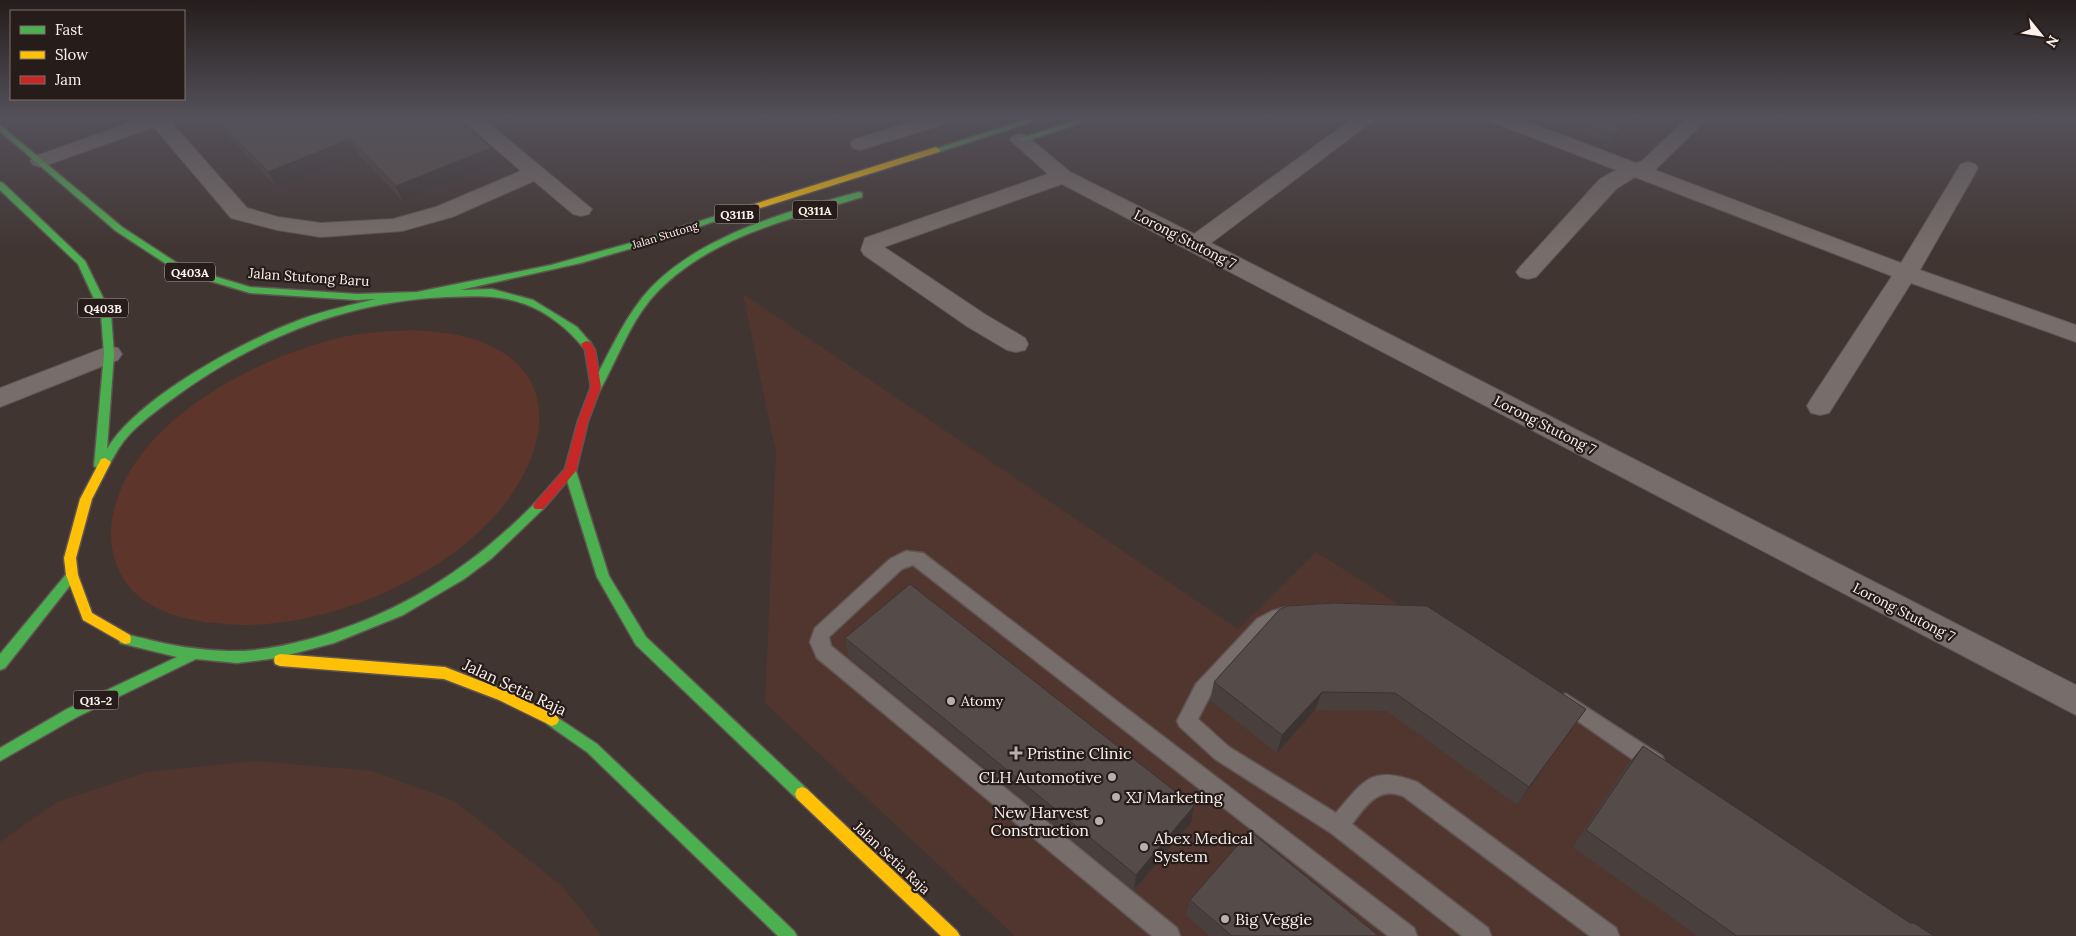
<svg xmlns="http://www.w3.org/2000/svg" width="2076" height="936" font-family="Lora,serif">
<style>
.built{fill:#51362f}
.green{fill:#5d352a}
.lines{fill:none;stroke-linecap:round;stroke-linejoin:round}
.lane-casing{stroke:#5f5452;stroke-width:3}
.street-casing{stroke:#5f5452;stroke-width:2}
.fast-casing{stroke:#5f5452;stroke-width:3}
.slow-casing{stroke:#5f5452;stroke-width:3}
.jam-casing{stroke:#5f5452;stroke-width:3}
.lane{fill:#776d6a;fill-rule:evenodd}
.street{fill:#776d6a;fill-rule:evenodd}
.fast{fill:#4caf50;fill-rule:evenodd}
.slow{fill:#ffc107;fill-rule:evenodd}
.jam{fill:#c62828;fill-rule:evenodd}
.wall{fill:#49403e}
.shaded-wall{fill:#3c3432}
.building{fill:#554b48;stroke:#3c3432}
.poi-dot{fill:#bcafab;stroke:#261c19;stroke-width:2}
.labels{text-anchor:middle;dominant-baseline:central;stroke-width:4.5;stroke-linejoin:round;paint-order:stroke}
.far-street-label{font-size:11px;fill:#fef0ec;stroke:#261c19}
.shield{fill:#261c19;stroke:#bdb0ad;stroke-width:1}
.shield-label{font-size:12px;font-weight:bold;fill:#fef0ec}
.street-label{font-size:14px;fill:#fef0ec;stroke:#261c19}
.poi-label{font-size:14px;fill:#fef0ec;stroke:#261c19;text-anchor:start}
.near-street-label{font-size:16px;fill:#fef0ec;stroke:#261c19}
.near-poi-label{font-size:16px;fill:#fef0ec;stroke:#261c19;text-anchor:start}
</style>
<rect width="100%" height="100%" fill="#413532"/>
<g class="built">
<polygon points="743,294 1238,629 1316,552 1921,936 1015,936 765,703 776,453"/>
<polygon points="256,761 372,771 454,801 562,886 602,936 0,936 0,842 57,802 147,772"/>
</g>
<path class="green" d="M416,330C435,332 454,333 473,339C577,373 542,472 482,529C417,591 303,635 214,623C187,620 156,613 135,593C114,572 107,543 113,514C134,419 256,358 342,337C367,332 392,331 416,330Z"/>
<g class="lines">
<g class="lane-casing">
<g id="lane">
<polygon points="906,551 923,553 1414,928 1417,936 1388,936 913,565 902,569 829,637 831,646 1177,928 1180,936 1152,936 817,658 810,642 815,628 890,559"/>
<path d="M1287,607L1293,610L1296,615L1293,620L1269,629L1210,696L1198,719L1229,747L1336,813C1364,780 1372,765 1417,782L1616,928L1619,936H1590L1403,796C1378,786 1366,806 1352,824L1488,928L1491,936H1462L1331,833L1215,759L1180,727L1177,721L1196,684L1257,619L1272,611Z"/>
<polygon points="1566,694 1662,756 1665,763 1662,770 1655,772 1648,770 1559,708 1556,702 1559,696"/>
</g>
</g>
<g class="street-casing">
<g id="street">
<polygon points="146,117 175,117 171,122 247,208 278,217 321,223 393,219 436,207 521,171 459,117 481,117 592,209 589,214 581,216 573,214 534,181 452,217 402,231 321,237 277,230 231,218 154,127 47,165 40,167 33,165 30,161 33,157"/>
<polygon points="926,117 957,117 954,121 867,148 860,150 853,148 850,144 853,140"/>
<polygon points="1355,117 1378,117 1211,243 2076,685 2076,715 1062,184 884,247 986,315 1025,338 1028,344 1025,350 1016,352 1007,350 968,327 864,255 861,250 865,238 1048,174 1010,140 1013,136 1020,134 1027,136 1070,172 1194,234"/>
<polygon points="1487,117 1515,117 1636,163 1642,161 1688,117 1709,117 1655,170 1901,263 1961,164 1968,162 1975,164 1978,168 1920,270 2076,325 2076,342 1911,283 1829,413 1820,415 1811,413 1807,406 1811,399 1892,276 1635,177 1616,189 1536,277 1528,279 1520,277 1516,272 1520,267 1600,179 1616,170 1490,121"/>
<polygon points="109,346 118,348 122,354 118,360 0,407 0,388"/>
</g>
</g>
<g class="fast-casing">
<g id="fast">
<polygon points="1034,117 1046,117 939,152 936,153 932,150"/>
<polygon points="1086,117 1099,117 1026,141 1023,141 1019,139"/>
<path d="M0,125L122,227L183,267L250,287L357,294L417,292L551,265L627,244L732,211L735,210L739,213L660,240L581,263L460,290L492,289L533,300L577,327L590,342L591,344L590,346H582C568,329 547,312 525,304C497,294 476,296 447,297C345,301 249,341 168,402C151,415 130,430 119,448C113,457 110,467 100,470L94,466L104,354L101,314L78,264L0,190V182L3,183L85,261L111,314L114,354L107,449C138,397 245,340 302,319C326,310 351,305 376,299L357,300L250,293L177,271L116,231L0,131Z"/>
<path d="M859,192L862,193V197C788,220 703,238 650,300C628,327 617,360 600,390H592L591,387C607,357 621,325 642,298C690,238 787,211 859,192Z"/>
<polygon points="570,467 576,471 609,576 646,637 807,789 809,794 807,799 802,801 797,799 636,645 597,577 564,471"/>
<path d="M539,502L543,503L545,506L543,509L492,558L464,579L403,615L334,643L277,658L237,663L196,659L77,717L0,761V748L67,709L177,657L120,643L119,639L120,635C128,633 135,637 142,638C171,646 199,650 228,651C256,652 284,646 310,639C400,614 470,569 535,503Z"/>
<polygon points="72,570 76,572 78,575 76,578 5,668 0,670 0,654 68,572"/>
<polygon points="552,714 597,744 794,931 797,936 778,936 587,752 547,724 545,720 547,716"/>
</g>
</g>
<g class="slow-casing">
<g id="slow">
<polygon points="936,147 940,150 939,152 738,215 735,216 731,213 732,211"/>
<polygon points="105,458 111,462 92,499 76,558 78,575 92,613 130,635 131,639 130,643 125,644 83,620 66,575 64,558 80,499 101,459"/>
<polygon points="280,654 445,667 509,692 557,716 559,720 557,724 552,726 499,700 444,679 280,666 275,664 274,660 275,656"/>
<polygon points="802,787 807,789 957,931 960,936 941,936 797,799 795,794 797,789"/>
</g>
</g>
<g class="jam-casing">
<polygon id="jam" points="586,341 590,342 595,350 601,387 588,421 576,471 543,509 535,509 533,506 535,503 565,469 578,421 591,387 585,350 581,344"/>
</g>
<use href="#lane" class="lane"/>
<use href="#street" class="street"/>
<use href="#fast" class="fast"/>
<use href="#slow" class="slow"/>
<use href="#jam" class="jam"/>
</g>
<g class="wall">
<polygon points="210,117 457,117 491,148 497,163 403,201 358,154 277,187"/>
<polygon points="822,117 854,117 829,125"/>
<polygon points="1543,117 1637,117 1610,143"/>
<polygon points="1279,610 1586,709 1517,805 1387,711 1315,710 1277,753 1210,700 1214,682"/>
<polygon points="845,638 1194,806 1191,823 1134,890 849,657"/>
<polygon points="1643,746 1910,923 1934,936 1698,936 1573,847 1628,764"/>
<polygon points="1190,900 1379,936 1210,936 1186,915"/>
</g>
<g class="shaded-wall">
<polygon points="828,117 854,117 829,125"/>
<polygon points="1632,117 1637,117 1610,143 1614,135"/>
<polygon points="350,139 358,154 277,187 268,172"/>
<polygon points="491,148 497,163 403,201 396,186"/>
<polygon points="1322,692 1315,710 1277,753 1282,735"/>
<polygon points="1586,709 1573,727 1517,805 1529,787"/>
<polygon points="1194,806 1191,823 1134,890 1136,875"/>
</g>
<g class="building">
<polygon points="215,117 457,117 491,148 396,186 350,139 268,172"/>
<polygon points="1568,117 1632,117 1614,135"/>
<polygon points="910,584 1194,806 1136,875 845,638"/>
<polygon points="1334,603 1427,606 1586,709 1529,787 1395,693 1322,692 1282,735 1214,682 1279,610 1287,606"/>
<polygon points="1643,746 1910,923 1914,923 1934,936 1737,936 1586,830"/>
<polygon points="1250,831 1379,936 1232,936 1190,900"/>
</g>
<linearGradient id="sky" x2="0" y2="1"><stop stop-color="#241d1c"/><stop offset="0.47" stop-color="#54515a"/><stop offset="1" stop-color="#54515a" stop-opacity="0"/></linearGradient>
<rect width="2076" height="248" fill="url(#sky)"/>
<g class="poi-dot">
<circle cx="951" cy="701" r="5"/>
<path d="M1013.5 745.5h5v5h5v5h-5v5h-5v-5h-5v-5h5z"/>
<circle cx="1112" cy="777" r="5"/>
<circle cx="1116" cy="797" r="5"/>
<circle cx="1099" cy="821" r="5"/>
<circle cx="1144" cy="847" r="5"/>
<circle cx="1225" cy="919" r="5"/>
</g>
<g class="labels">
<g class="far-street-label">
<text transform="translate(665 235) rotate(-17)">Jalan Stutong</text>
</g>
<g class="shield">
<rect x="792.5" y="200.5" width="45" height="19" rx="4"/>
<rect x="714.5" y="204.5" width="45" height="19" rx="4"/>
<rect x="165" y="262.5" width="50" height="19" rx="4"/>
<rect x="78" y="298.5" width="50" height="19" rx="4"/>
<rect x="73.5" y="690.5" width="45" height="19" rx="4"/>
</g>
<g class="shield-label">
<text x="815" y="210">Q311A</text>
<text x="737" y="214">Q311B</text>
<text x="190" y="272">Q403A</text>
<text x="103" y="308">Q403B</text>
<text x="96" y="700">Q13-2</text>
</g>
<g class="street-label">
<text transform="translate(1185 239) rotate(27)">Lorong Stutong 7</text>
<text transform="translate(309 277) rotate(4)">Jalan Stutong Baru</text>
<text transform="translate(1545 425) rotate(27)">Lorong Stutong 7</text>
<text transform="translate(1904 612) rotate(27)">Lorong Stutong 7</text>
<text transform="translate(892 858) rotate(43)">Jalan Setia Raja</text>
</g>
<g class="poi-label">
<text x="961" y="701">Atomy</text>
</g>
<g class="near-street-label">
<text transform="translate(515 687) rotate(25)">Jalan Setia Raja</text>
</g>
<g class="near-poi-label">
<text x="1027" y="753">Pristine Clinic</text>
<text x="1102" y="777" text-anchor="end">CLH Automotive</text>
<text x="1126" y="797">XJ Marketing</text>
<text x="1089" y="812" text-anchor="end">New Harvest<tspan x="1089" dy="18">Construction</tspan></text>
<text x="1154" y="838">Abex Medical<tspan x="1154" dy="18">System</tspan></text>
<text x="1235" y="919">Big Veggie</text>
</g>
</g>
<rect x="10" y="10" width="175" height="90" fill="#261c19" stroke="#7c716d"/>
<rect x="20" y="26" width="25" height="8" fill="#4caf50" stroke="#7c716d"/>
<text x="55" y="35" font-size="15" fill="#fef0ec">Fast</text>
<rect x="20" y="51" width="25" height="8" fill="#ffc107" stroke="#7c716d"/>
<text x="55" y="60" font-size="15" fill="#fef0ec">Slow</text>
<rect x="20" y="76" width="25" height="8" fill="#c62828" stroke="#7c716d"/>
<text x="55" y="85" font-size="15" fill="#fef0ec">Jam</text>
<g transform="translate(2041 35) rotate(120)" stroke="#261c19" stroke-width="4" paint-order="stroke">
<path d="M0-4L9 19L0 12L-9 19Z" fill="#fef0ec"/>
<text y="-8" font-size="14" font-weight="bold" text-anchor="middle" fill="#fef0ec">N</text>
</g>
</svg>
